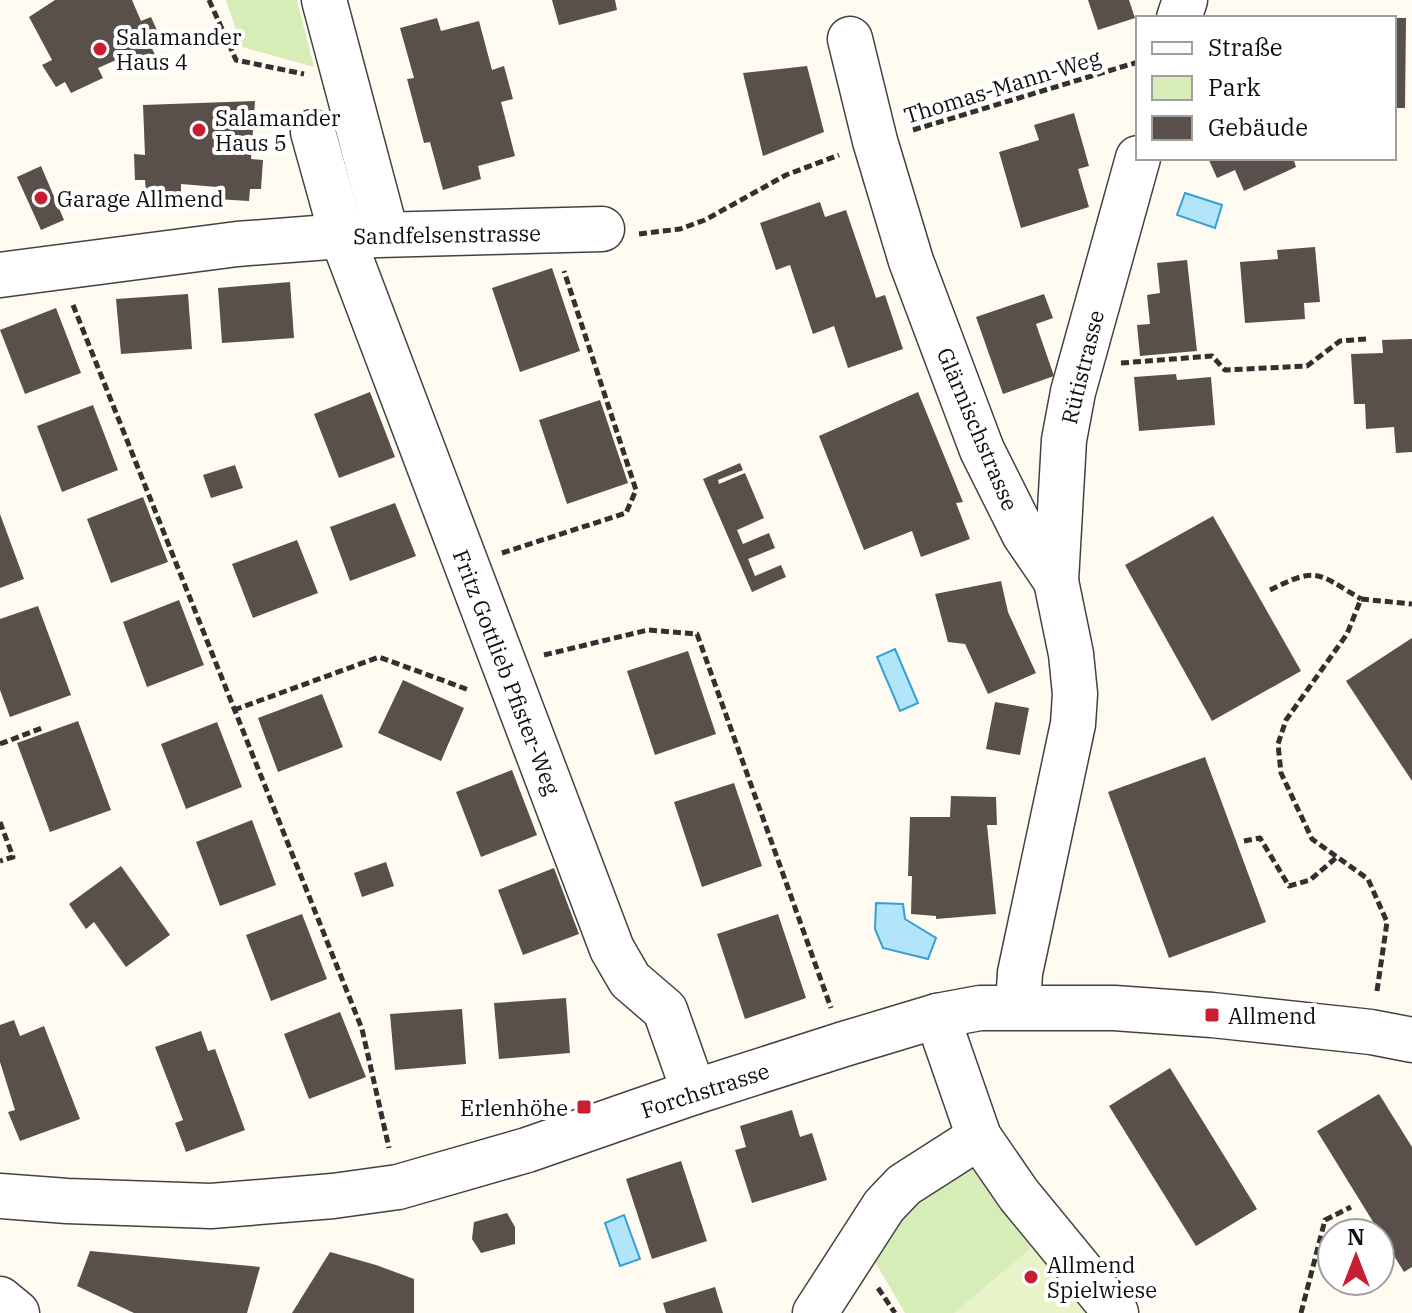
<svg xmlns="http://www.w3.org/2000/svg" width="1412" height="1313" font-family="'IBM Plex Serif',serif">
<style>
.green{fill:#d7edb8}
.pitch{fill:#e8f3ca}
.water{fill:#b2e4fa;stroke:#34a1d6;stroke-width:2}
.building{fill:#594f4b}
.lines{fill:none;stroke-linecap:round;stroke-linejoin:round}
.minor-casing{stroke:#424242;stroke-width:47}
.path{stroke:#313131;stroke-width:5;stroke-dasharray:8 4;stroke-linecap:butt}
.minor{stroke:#fff;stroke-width:44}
.poi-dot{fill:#c91d32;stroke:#fff;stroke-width:3}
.labels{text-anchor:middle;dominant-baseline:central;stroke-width:8;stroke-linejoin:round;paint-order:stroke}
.poi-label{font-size:22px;fill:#0f0f0f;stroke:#fff;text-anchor:start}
.street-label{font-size:22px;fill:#0f0f0f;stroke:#fff}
</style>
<rect width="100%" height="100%" fill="#fffbf1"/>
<g class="green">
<polygon points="226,0 297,0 314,67 242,47"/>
<polygon points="976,1166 1096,1313 905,1313 871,1255 909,1200"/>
</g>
<polygon class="pitch" points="1038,1242 1096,1313 954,1313"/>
<g class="water">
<polygon points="1185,193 1222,205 1215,228 1177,215"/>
<polygon points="895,649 918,703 900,711 877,657"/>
<polygon points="876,903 903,904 905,919 936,938 928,959 883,948 875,929"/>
<polygon points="624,1215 640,1259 620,1266 605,1223"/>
</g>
<g class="building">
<polygon points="55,0 132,0 141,21 151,17 161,39 150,44 155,55 127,68 123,57 98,68 103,78 71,93 65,82 56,87 42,65 52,60 29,17"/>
<polygon points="552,0 615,0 617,10 559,25"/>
<polygon points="1088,0 1129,0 1135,18 1098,30"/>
<polygon points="437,18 441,31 479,21 492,70 504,66 513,99 501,102 515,156 478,166 481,179 443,190 430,142 424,143 407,79 414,78 400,28"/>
<polygon points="1394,18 1406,18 1405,108 1394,108"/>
<polygon points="807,66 824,132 763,156 743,73"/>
<polygon points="255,101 251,159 263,160 261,189 250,189 249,201 216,199 217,187 181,184 181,194 146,193 145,180 135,180 134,154 145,155 143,105"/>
<polygon points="1074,113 1089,166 1078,169 1089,207 1021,228 999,152 1039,140 1034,125"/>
<polygon points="1208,158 1293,158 1296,167 1244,191 1235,170 1217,178"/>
<polygon points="41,166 64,220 41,230 17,177"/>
<polygon points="820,202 825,217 846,210 876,298 885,295 903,349 848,368 834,326 813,334 790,265 776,270 760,223"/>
<polygon points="1315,247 1320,302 1304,303 1305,319 1245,323 1240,262 1278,259 1277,250"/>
<polygon points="1187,260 1197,351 1140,356 1137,325 1150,324 1147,295 1160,293 1157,263"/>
<polygon points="552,268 580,351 520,372 492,288"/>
<polygon points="290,282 294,338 222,343 218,288"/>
<polygon points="188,294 192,349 121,354 116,299"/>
<polygon points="1044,294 1053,318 1036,324 1054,376 1003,394 976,317"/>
<polygon points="56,308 81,373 25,394 0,330"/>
<polygon points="1412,339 1412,452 1396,453 1394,427 1366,429 1365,404 1354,404 1351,354 1383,353 1382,340"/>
<polygon points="1176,374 1177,380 1211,377 1215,425 1139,431 1134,377"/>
<polygon points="370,392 395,457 339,478 314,414"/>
<polygon points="918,392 963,502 956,503 970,539 921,557 912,531 864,550 819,436"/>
<polygon points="600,400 628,483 567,504 539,420"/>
<polygon points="93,405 118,470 62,492 37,426"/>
<polygon points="740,463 743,470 718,480 719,484 745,473 764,518 737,530 743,544 769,533 775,548 748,559 755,576 781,565 786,577 752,592 703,479"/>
<polygon points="235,465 243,488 211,498 203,475"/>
<polygon points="143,497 168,562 111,583 87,519"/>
<polygon points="395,503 416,556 350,581 330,527"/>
<polygon points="0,514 24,579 0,588"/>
<polygon points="1213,516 1301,671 1212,721 1125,565"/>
<polygon points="297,540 318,593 253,618 232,564"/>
<polygon points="1001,581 1008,612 1036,673 988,694 965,644 948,642 935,594"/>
<polygon points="179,600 204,665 147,687 123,622"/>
<polygon points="38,606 71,695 10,717 0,690 0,619"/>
<polygon points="1412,638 1412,781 1346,681"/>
<polygon points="688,651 716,734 655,755 627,671"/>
<polygon points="403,680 464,708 441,761 378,733"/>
<polygon points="322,694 343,747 278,772 258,718"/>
<polygon points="995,702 1029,708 1020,755 986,749"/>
<polygon points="78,721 111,810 50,832 17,743"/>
<polygon points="217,722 242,787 186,809 161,744"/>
<polygon points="1205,757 1266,922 1169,958 1108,792"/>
<polygon points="512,770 537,835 481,857 456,792"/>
<polygon points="734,783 762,866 702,887 674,802"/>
<polygon points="951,796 996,797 997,825 987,825 996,914 936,919 936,916 911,914 912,876 908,876 910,817 950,817"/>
<polygon points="252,820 276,885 220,906 196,842"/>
<polygon points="386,862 394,886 362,897 354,873"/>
<polygon points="121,866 170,935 126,967 94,922 86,929 69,904"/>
<polygon points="554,868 579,934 523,955 498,890"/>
<polygon points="302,914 327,979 271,1001 246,935"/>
<polygon points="778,914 806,998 745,1019 717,934"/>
<polygon points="566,998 570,1053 499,1059 494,1003"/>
<polygon points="462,1009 466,1064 395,1070 390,1014"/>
<polygon points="340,1012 366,1077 309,1099 284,1034"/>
<polygon points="14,1020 20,1036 44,1026 80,1119 20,1141 8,1112 15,1110 0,1062 0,1025"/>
<polygon points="201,1031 208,1051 215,1049 245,1130 186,1152 175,1123 183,1120 155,1047"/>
<polygon points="1170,1068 1257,1209 1196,1246 1109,1106"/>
<polygon points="1379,1094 1412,1147 1412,1267 1404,1272 1317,1131"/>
<polygon points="792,1110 800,1137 812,1133 827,1180 752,1203 735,1150 746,1147 740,1126"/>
<polygon points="681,1161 707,1241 652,1259 626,1179"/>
<polygon points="507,1213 515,1227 515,1244 481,1253 472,1239 474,1222"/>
<polygon points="90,1251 260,1267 247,1313 134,1313 77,1286"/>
<polygon points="330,1252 376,1265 414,1279 414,1313 292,1313"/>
<polygon points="715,1287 723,1313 666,1313 663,1303"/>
</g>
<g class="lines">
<g class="minor-casing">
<g id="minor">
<polyline points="324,0 386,233"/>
<polyline points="1179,18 1185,0"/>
<polyline points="850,39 875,141 911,261 982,450 1024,534 1056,581 1071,654 1075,694 1073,724 1020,973 1018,1006"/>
<polyline points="313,132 342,236 612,949 630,980 665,1010 694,1092"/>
<polyline points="0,275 237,244 342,236 602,229"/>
<polyline points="1056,581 1064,440 1073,392 1138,158"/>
<polyline points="937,1016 979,1137 1019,1195 1116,1313"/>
<polyline points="0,1196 67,1201 211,1206 333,1196 398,1187 527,1150 694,1092 844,1044 937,1016 980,1008 1114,1008 1212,1015 1371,1032 1412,1040"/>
<polyline points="0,1299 17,1313"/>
<polyline points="815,1313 884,1206 904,1185 979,1137"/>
</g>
</g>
<g class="path">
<polyline points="209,0 236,60 304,74"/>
<polyline points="913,130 1138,62"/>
<polyline points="639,234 680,229 705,220 786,175 839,155"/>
<polyline points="73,305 362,1029 389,1148"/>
<polyline points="1121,363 1212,356 1225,370 1307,366 1340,341 1366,339"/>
<polyline points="502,553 626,513 636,490 564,271"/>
<path d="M1270,590C1318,566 1317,573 1361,599"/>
<polyline points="544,655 648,630 697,634 831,1008"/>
<polyline points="234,710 379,657 469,690"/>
<polyline points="0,744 42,728"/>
<polyline points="0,822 13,857 0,861"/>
<polyline points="1244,841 1260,838 1289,886 1310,880 1337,857"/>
<polyline points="1377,991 1387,922 1368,879 1312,839 1281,773 1278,744 1286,720 1347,634 1361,599 1412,604"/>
<polyline points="878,1288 895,1313"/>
<polyline points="1301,1313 1325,1220 1351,1207"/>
</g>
<use href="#minor" class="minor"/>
</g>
<g class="poi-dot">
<circle cx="100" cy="49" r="8"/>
<circle cx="199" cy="130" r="8"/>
<circle cx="41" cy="198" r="8"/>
<rect x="1204" y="1007" width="16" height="16" rx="4"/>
<rect x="576" y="1099" width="16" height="16" rx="4"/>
<circle cx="1031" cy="1277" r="8"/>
</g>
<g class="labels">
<g class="poi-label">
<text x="116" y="36">Salamander<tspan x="116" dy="25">Haus 4</tspan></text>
<text x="215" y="117">Salamander<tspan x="215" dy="25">Haus 5</tspan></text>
<text x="57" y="198">Garage Allmend</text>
<text x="1228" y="1015">Allmend</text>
<text x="568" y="1107" text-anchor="end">Erlenhöhe</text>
<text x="1047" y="1264">Allmend<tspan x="1047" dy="25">Spielwiese</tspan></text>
</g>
<g class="street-label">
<text transform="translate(1002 86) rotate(-17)">Thomas-Mann-Weg</text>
<text transform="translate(447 234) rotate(-1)">Sandfelsenstrasse</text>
<text transform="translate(1082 367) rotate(-76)">Rütistrasse</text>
<text transform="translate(978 429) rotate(67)">Glärnischstrasse</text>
<text transform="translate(507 672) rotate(69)">Fritz Gottlieb Pfister-Weg</text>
<text transform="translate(705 1090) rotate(-18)">Forchstrasse</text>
</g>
</g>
<rect x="1136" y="16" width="260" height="144" fill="#ffffff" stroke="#9f9f9f" stroke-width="2"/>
<rect x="1152" y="42" width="40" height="12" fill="#ffffff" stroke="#9f9f9f" stroke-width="2"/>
<text x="1208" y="56" font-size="24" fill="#0f0f0f">Straße</text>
<rect x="1152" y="76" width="40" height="24" fill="#d7edb8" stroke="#9f9f9f" stroke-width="2"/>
<text x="1208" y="96" font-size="24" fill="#0f0f0f">Park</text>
<rect x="1152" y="116" width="40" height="24" fill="#594f4b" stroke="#9f9f9f" stroke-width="2"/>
<text x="1208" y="136" font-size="24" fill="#0f0f0f">Gebäude</text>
<g transform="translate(1356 1257)"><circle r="38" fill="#ffffff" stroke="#9f9f9f" stroke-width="2"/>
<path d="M0-6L14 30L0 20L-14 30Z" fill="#c91d32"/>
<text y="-12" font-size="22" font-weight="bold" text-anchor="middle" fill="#0f0f0f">N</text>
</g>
</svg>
